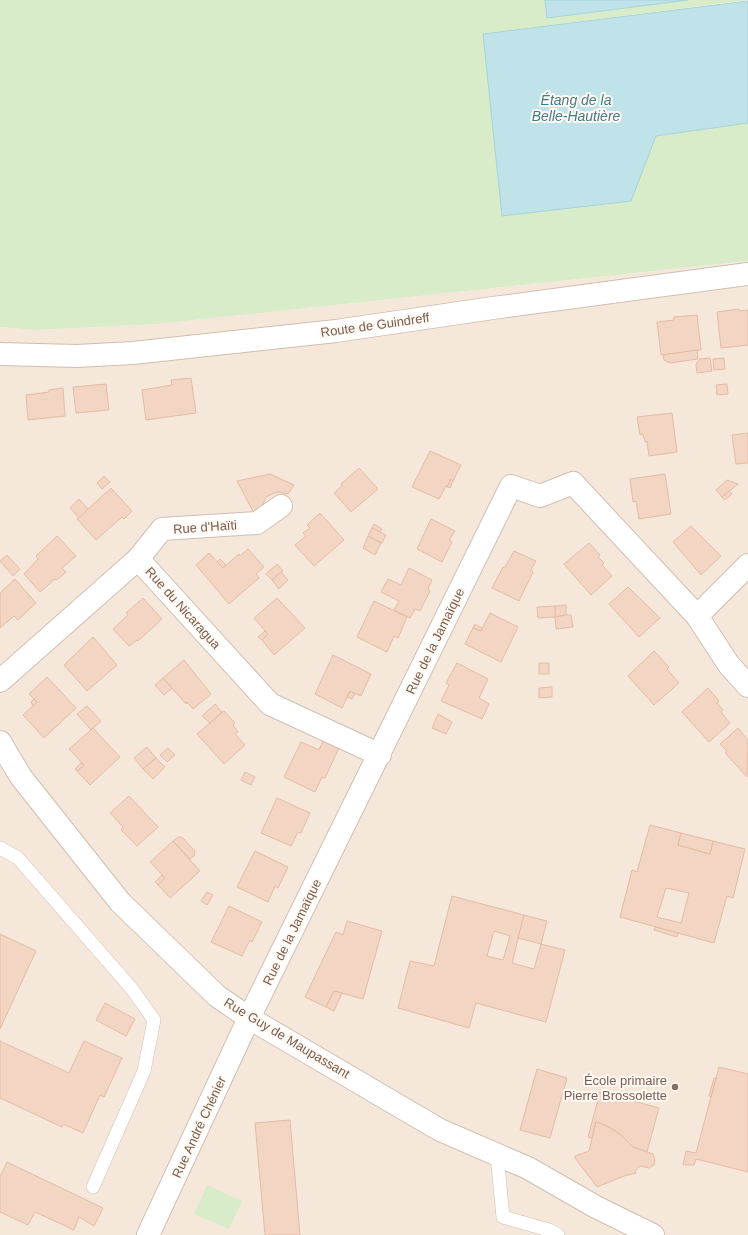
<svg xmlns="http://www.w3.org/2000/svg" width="748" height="1235" font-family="Helvetica,sans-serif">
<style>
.residential{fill:#f5e8da}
.green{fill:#d8ecc9}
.water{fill:#bfe3e8;stroke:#a5d3da}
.building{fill:#f3d5c3;stroke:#e6bba3;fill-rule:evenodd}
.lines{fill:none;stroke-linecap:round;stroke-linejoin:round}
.service-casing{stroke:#d1beb0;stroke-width:14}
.minor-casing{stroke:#d1beb0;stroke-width:24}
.service{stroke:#fff;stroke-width:13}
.minor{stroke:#fff;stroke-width:22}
.education-dot{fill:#8d6e63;stroke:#fffaf3;stroke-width:1.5}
.labels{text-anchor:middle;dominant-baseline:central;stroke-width:4;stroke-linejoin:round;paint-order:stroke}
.street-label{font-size:13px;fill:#7a5c4d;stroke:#fffaf3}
.education-label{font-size:13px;fill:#785e54;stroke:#fffaf3;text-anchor:end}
.water-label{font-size:14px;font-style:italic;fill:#437c86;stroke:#fffaf3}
</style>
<rect width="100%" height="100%" fill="#fdf6ec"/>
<polygon class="residential" points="748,261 748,1235 0,1235 0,327 35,330 157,324"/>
<g class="green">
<polygon points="0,0 545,0 548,18 688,0 748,0 483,34 631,201 656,136 748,123 748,261 157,324 35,330 0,327"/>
<polygon points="207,1185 242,1201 229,1229 194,1214"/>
</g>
<g class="water">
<polygon points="545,0 688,0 547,18"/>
<polygon points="748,1 748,123 656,136 631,201 502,216 483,34"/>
</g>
<g class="building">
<polygon points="739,309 740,311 748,310 748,345 721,348 717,312"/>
<polygon points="697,315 701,350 661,355 657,322 674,320 674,317"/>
<polygon points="697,350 698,359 670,363 664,360 663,355"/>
<polygon points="710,358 712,371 697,373 696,364 700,359"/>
<polygon points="724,358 725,369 714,370 713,359"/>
<polygon points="191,378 196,413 146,420 142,390 172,385 171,380"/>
<polygon points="106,384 109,410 76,413 73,387"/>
<polygon points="727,384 728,394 717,395 716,385"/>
<polygon points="63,388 65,416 28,420 26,395 49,392 49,390"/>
<polygon points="672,413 677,452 649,456 647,441 645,442 643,434 640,435 637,417"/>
<polygon points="748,433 748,463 736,464 732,435"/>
<polygon points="430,451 461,465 453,481 451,479 447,487 446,486 439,499 412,487"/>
<polygon points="359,468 378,489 351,512 334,493 342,486 341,484"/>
<polygon points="270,474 294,485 288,494 277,492 266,497 260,511 255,515 237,481"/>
<polygon points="665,474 671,514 639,519 636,501 633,502 630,479"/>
<polygon points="104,476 110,482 102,489 97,483"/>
<polygon points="451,479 453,481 450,488 447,487"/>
<polygon points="727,480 738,484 722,497 716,490"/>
<polygon points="111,488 132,511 124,519 122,517 96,540 77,519"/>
<polygon points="729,491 732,494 725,500 722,497"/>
<polygon points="79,499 88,509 79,518 70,508"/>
<polygon points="320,513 344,540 314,566 295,545 306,536 303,533 310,528 307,525"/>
<polygon points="431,519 455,531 449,540 452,542 442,562 417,549"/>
<polygon points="374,524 382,529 380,532 372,528"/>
<polygon points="691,526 721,556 701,575 673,542"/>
<polygon points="372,528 386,535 382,543 368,536"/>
<polygon points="57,536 76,556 62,568 66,572 57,580 55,579 40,592 24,574 38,559 36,556"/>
<polygon points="368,536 381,543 375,555 363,548"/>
<polygon points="589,543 600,555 598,557 604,563 602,565 612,576 591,595 564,564"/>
<polygon points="248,549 264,567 256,574 259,578 229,604 196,565 209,553 223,568 239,554 240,556"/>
<polygon points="514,551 536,561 531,570 533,572 519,601 492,588 503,567 505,567"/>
<polygon points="7,555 20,569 13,576 0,561"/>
<polygon points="220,559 226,565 223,568 217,562"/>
<polygon points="277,564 283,571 272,580 266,574"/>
<polygon points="409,568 432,580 428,589 430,591 420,611 415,609 410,618 394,610 399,601 381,592 388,579 401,585"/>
<polygon points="281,572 288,580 279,589 272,580"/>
<polygon points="15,579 36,603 18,620 14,616 0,628 0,593"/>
<polygon points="628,587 660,618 639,637 609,604"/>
<polygon points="143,598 162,619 138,641 137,640 129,646 113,629 128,615 126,613"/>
<polygon points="277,598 305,628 274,655 262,640 268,634 254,618"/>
<polygon points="374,601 407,617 398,638 394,636 387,652 357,637"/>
<polygon points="566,605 566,615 555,617 555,606"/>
<polygon points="555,606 555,617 538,618 537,607"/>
<polygon points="490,613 518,627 501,662 465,644 473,628 481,631"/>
<polygon points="566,615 571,615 573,627 556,629 555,617"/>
<polygon points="475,624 482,628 481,631 473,628"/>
<polygon points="265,631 268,634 262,640 258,637"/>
<polygon points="93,637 117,665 87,691 64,665"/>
<polygon points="654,651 669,667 667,669 679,683 654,705 628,676"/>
<polygon points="333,655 371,674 361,696 350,691 342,708 315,694"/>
<polygon points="184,660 211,694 193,709 187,702 186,704 163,678"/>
<polygon points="457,663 488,679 479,698 489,704 482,719 441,701 449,685 446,683"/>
<rect x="539" y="663" width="10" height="11"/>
<polygon points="47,677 76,708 44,738 23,715 37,702 29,694"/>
<polygon points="163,678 172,688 164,695 155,685"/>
<polygon points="552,687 552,697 539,698 539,688"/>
<polygon points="708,688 719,701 717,703 723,710 721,712 730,723 709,742 682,712"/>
<polygon points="350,691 355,694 352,699 347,697"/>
<polygon points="34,699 37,702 33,706 31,702"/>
<polygon points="215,704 222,712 210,723 202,716"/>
<polygon points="87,706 101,721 91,730 77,714"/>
<polygon points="224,711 235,723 233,725 238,732 235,734 245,745 224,764 197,734"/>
<polygon points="438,714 452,722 446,734 432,728"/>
<polygon points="93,728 120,757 90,785 77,771 84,765 69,749"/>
<polygon points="738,728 748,740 747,777 725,753 727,751 720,744"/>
<polygon points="323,741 339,748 325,778 322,777 315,792 284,777 301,742 319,750"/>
<polygon points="147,747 156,758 143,769 134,758"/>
<polygon points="168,748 175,755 167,762 160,755"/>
<polygon points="156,758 165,767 153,779 143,769"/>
<polygon points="81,763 84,765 77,771 75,769"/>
<polygon points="245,772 255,777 251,785 241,780"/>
<polygon points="129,796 158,827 137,846 121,830 123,827 110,813"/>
<polygon points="277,798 310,813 301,833 298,832 291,846 261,833"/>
<path d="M650,825L681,833L678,845L710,854L713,841L745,849L733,898L727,896L714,943L620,917L632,870L637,872ZM666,888L689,893L681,923L657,917Z"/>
<polygon points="681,833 713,841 710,854 678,845"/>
<polygon points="178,837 182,837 195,851 194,856 190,859 173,841"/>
<polygon points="173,841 200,871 170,898 158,885 165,878 150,862"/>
<polygon points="255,851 288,867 278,888 275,886 268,902 237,887"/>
<polygon points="162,875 165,878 158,885 155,882"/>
<polygon points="207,892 213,895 207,905 201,901"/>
<path d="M452,896L524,915L512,963L534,969L541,944L565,950L546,1022L476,1003L469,1028L398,1008L410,961L434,966ZM494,931L510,936L503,960L487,956Z"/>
<polygon points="229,906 262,922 252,942 250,940 242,956 211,942"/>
<polygon points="524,915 547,921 541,944 518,938"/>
<polygon points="347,921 382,931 363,999 334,991 326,1007 305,997 336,932 343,935"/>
<polygon points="655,927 678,933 677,937 654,930"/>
<polygon points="0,934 36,951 0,1029"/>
<polygon points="334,991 342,993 334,1011 326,1007"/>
<polygon points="105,1003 135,1019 126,1036 96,1020"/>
<polygon points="0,1041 69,1073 84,1041 122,1058 104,1097 100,1095 83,1133 63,1124 62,1127 0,1098"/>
<polygon points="719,1067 748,1074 748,1172 696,1159 694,1165 683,1165 686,1151 696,1153"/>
<polygon points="537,1069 567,1078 550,1138 520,1130"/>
<polygon points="714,1078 716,1078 711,1097 709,1096"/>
<polygon points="600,1092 659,1108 647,1152 633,1147 621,1135 609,1127 596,1122 592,1138 588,1137"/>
<polygon points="290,1120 300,1235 265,1235 255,1123"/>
<polygon points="596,1122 609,1127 621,1135 633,1147 653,1154 655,1160 654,1165 649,1168 640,1166 635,1171 636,1173 624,1176 597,1187 575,1158 575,1156 589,1151"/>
<polygon points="7,1162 103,1208 94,1226 79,1217 74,1230 35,1212 28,1225 0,1212 0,1177"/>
</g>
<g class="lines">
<g class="service-casing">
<g id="service">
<polyline points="0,848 18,858 132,989 154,1020 144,1071 93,1187"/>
<polyline points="497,1155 503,1217 549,1230 558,1235"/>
</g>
</g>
<g class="minor-casing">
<g id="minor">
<polyline points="0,354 77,356 133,353 336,331 493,308 748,274"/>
<polyline points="138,559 162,529 257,523 281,506"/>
<polyline points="748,565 697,616 729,665 748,686"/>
<polyline points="0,681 138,559 270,704 380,755"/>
<polyline points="0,742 21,777 120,902 217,996 249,1018 440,1130 528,1168 596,1207 653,1235"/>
<polyline points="148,1235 249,1018 511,486 540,496 573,483 697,616"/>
</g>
</g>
<use href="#service" class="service"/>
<use href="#minor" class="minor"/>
</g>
<circle class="education-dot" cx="675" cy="1087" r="4"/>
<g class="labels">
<g class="street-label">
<text transform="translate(375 325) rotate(-8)">Route de Guindreff</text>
<text transform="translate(205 527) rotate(-4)">Rue d'Haïti</text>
<text transform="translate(183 608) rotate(48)">Rue du Nicaragua</text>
<text transform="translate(435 641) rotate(-64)">Rue de la Jamaïque</text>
<text transform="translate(292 932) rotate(-64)">Rue de la Jamaïque</text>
<text transform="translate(287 1038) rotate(31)">Rue Guy de Maupassant</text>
<text transform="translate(199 1127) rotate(-65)">Rue André Chénier</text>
</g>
<g class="education-label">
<text x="667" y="1080">École primaire<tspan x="667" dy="15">Pierre Brossolette</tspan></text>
</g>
<g class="water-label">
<text x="576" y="100">Étang de la<tspan x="576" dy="16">Belle-Hautière</tspan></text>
</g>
</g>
</svg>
